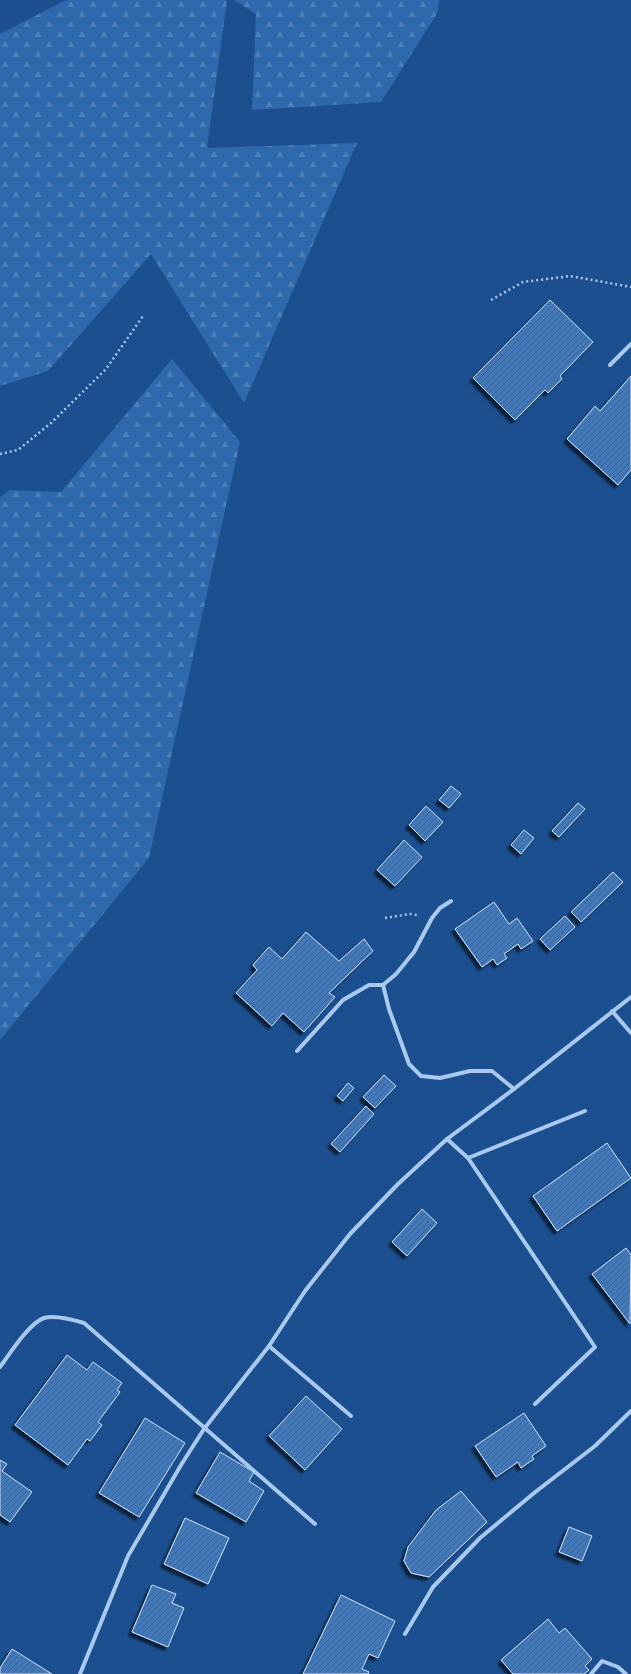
<svg xmlns="http://www.w3.org/2000/svg" width="631" height="1674" font-family="Lato,sans-serif">
<style>
.forest{fill:url(#forest-firs)}
.building{fill:url(#building-hatch);stroke:#cfe3fa;filter:url(#shadow)}
.lines{fill:none;stroke-linecap:round;stroke-linejoin:round}
.path{stroke:#a9c9ee;stroke-width:2.5;stroke-dasharray:2 3;stroke-linecap:butt}
.minor{stroke:#a9c9ee;stroke-width:4}
</style>
<defs>
<pattern id="forest-firs" width="22" height="20" patternUnits="userSpaceOnUse"><rect width="22" height="20" fill="#2e69ad"/><path d="M5 1l3.5 6h-7zM16 11l3.5 6h-7z" fill="#4d80b9"/></pattern>
<pattern id="building-hatch" width="6" height="6" patternUnits="userSpaceOnUse"><rect width="6" height="6" fill="#4478b7"/><path d="M-1 1l2-2M0 6l6-6M5 7l2-2" fill="none" stroke="#486282"/></pattern>
<filter id="shadow"><feDropShadow dx="-3.5" dy="3.5" stdDeviation="1" flood-color="#0009"/></filter>
</defs>
<rect width="100%" height="100%" fill="#1b4f8f"/>
<g class="forest">
<polygon points="66,0 227,0 207,148 357,143 244,403 151,254 48,371 0,386 0,34"/>
<polygon points="234,0 439,0 438,12 381,102 252,110 256,14"/>
<polygon points="172,359 240,442 149,858 0,1040 0,497 10,490 61,492"/>
</g>
<g class="building">
<polygon points="550,300 593,342 560,376 562,379 548,393 545,390 515,420 473,378"/>
<polygon points="631,376 631,470 618,485 567,439 595,406 600,411"/>
<polygon points="451,786 461,794 449,808 439,800"/>
<polygon points="578,803 585,809 559,837 552,831"/>
<polygon points="426,806 443,822 425,841 409,825"/>
<polygon points="524,830 534,838 521,854 511,845"/>
<polygon points="404,840 422,857 395,886 377,870"/>
<polygon points="613,872 623,882 581,922 571,912"/>
<polygon points="494,902 509,924 517,918 533,941 521,949 518,944 504,954 507,958 497,965 493,959 482,967 455,929"/>
<polygon points="565,916 575,927 550,950 540,939"/>
<polygon points="306,932 339,961 364,939 373,951 329,993 335,997 304,1032 283,1013 272,1026 236,993 257,970 253,965 269,947 282,959"/>
<polygon points="384,1075 396,1086 375,1108 363,1097"/>
<polygon points="348,1083 354,1088 343,1101 337,1096"/>
<polygon points="366,1106 374,1114 340,1152 331,1144"/>
<polygon points="607,1143 631,1178 557,1231 533,1196"/>
<polygon points="422,1209 437,1223 407,1256 392,1242"/>
<polygon points="626,1248 631,1255 630,1324 592,1274"/>
<polygon points="67,1355 87,1370 93,1362 122,1383 117,1390 120,1392 98,1422 102,1425 90,1441 87,1439 68,1465 15,1425"/>
<polygon points="306,1396 342,1429 305,1470 269,1436"/>
<polygon points="524,1413 546,1446 532,1456 534,1459 521,1468 518,1462 496,1477 475,1446"/>
<polygon points="145,1418 185,1443 139,1517 99,1493"/>
<polygon points="220,1452 254,1472 249,1481 264,1491 246,1522 196,1493"/>
<polygon points="0,1460 7,1464 2,1471 32,1492 10,1522 0,1515"/>
<polygon points="461,1491 487,1522 429,1577 411,1573 404,1561 408,1547 436,1510"/>
<polygon points="185,1518 229,1538 208,1584 164,1564"/>
<polygon points="569,1527 592,1536 582,1561 559,1552"/>
<polygon points="152,1585 176,1594 172,1603 184,1608 168,1647 132,1632"/>
<polygon points="341,1595 395,1621 378,1658 369,1654 362,1669 369,1672 368,1674 303,1674"/>
<polygon points="548,1619 559,1633 565,1628 592,1659 585,1666 589,1670 584,1674 513,1674 501,1660"/>
<polygon points="12,1649 52,1674 0,1674 0,1668"/>
</g>
<g class="lines">
<g class="path">
<polyline points="491,300 523,282 570,276 631,287"/>
<polyline points="0,454 18,450 51,423 106,369 143,316"/>
<polyline points="385,918 410,914 417,915"/>
</g>
<g class="minor">
<polyline points="610,365 631,344"/>
<polyline points="451,901 440,908 432,918 414,952 396,974 383,985 389,1009 409,1064 421,1076 440,1078 470,1071 492,1071 514,1089"/>
<polyline points="612,1011 631,1033"/>
<polyline points="297,1051 343,1000 369,985 383,985"/>
<polyline points="447,1139 468,1158 595,1347 535,1404"/>
<polyline points="468,1158 585,1111"/>
<polyline points="269,1346 351,1416"/>
<path d="M0,1367C9,1355 29,1323 44,1318C54,1315 74,1320 84,1323L315,1524"/>
<polyline points="405,1634 433,1587 480,1538 534,1493 595,1446 631,1411"/>
<polyline points="80,1674 128,1556 181,1465 204,1429 269,1346 305,1291 350,1234 398,1184 447,1139 514,1089 631,997"/>
<polyline points="591,1674 602,1661 618,1667 626,1674"/>
</g>
</g>
</svg>
